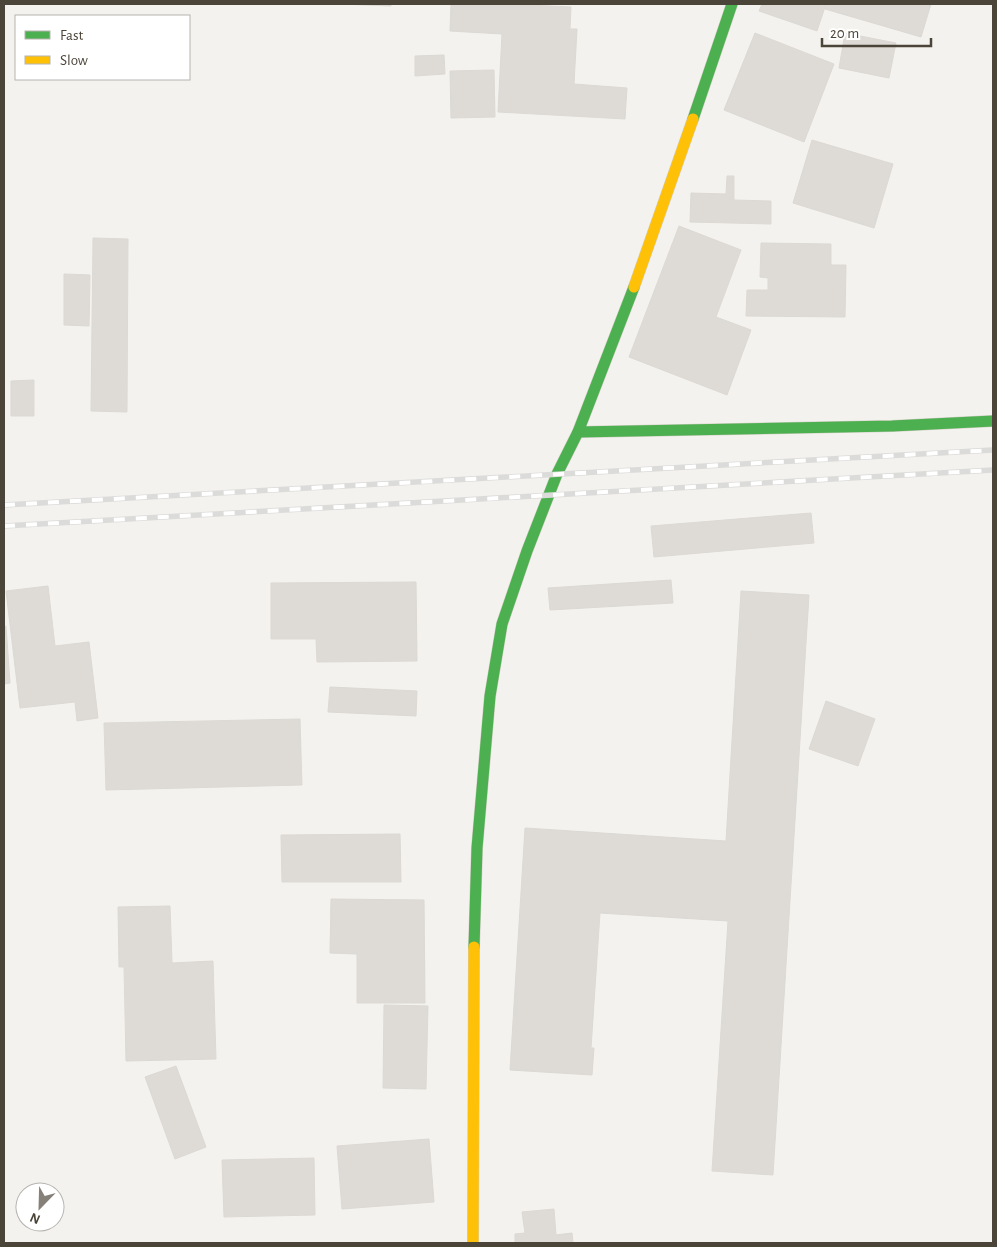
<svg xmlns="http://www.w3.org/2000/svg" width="997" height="1247" font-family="'Alegreya Sans',sans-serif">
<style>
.building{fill:#dedbd6;stroke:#dcd9d4}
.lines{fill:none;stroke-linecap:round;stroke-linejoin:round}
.fast-casing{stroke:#d3cfc5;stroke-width:12}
.slow-casing{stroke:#d3cfc5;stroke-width:12}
.fast{stroke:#4caf50;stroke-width:11}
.slow{stroke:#ffc107;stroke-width:11}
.rail-casing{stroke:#dbdbda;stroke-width:5.5}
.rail{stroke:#fff;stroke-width:4;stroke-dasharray:11;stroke-linecap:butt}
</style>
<rect width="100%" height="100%" fill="#f4f2ee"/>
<g class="building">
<polygon points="340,4 391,4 391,6"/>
<polygon points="451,4 507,4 571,7 570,29 577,29 574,84 627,88 625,119 498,112 502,34 450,31"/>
<polygon points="762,4 826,4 817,31 759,11"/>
<polygon points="827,4 931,4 921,37 825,9"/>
<polygon points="755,33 834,64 804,142 724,110"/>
<polygon points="845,33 896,43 889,78 839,68"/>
<polygon points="444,55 445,74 415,76 415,56"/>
<polygon points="494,70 495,117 451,118 450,71"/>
<polygon points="812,140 893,164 874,228 793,203"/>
<polygon points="727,176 734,176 734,200 771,201 771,224 690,222 691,193 726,194"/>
<polygon points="679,226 741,250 716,317 751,330 727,395 629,357"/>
<polygon points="93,238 128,239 127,412 91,411"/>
<polygon points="761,243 831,244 831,265 846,265 845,317 746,316 747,290 768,290 768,278 760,277"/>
<polygon points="64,274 90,275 89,326 64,325"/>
<polygon points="34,380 34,416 11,416 11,381"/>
<polygon points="811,513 814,543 654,557 651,526"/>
<polygon points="671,580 673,603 550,610 548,588"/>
<polygon points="416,582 417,661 317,662 316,639 271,639 271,583"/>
<polygon points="48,586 55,646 89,642 98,718 77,721 75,702 20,708 6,591"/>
<polygon points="741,591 809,595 773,1175 712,1171 728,921 600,913 591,1048 594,1048 592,1075 510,1070 525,828 726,841"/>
<polygon points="6,626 10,683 4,684 4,627"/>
<polygon points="330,687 417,691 416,716 328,712"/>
<polygon points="826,701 875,719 858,766 809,749"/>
<polygon points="300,719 302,785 106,790 104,723"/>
<polygon points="400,834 401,882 282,882 281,835"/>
<polygon points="331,899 424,900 425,1003 357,1003 357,954 330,953"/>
<polygon points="170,906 172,963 213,961 216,1059 126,1061 124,967 119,967 118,907"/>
<polygon points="384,1005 428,1006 426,1089 383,1088"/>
<polygon points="176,1066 206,1147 175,1159 145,1077"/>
<polygon points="429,1139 434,1202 342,1209 337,1146"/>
<polygon points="314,1158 315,1215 224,1217 222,1160"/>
<polygon points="554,1209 556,1235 572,1233 573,1243 515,1243 515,1234 525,1233 522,1212"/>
</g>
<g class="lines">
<g class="fast-casing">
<g id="fast">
<polyline points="693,119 732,4"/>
<polyline points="578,432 892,426 993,421"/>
<polyline points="474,947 477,848 490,696 502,624 527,551 557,474 578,432 634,287"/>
</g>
</g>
<g class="slow-casing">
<g id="slow">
<polyline points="634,287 693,119"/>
<polyline points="473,1243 474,947"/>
</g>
</g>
<use href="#fast" class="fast"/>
<use href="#slow" class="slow"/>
<g class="rail-casing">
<g id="rail">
<polyline points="4,505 993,450"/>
<polyline points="4,526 993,470"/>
</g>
</g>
<use href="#rail" class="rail"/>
</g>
<rect width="997" height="1247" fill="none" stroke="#4b4439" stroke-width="10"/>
<rect x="15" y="15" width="175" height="65" fill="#ffffff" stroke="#b7b4b0"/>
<rect x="25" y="31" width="25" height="8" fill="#4caf50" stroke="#b7b4b0"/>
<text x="60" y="40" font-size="15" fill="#4b4439">Fast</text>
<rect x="25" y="56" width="25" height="8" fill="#ffc107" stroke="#b7b4b0"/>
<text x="60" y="65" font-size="15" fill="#4b4439">Slow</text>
<g transform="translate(40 1207) rotate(203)"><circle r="24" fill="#ffffff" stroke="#b7b4b0"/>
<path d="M0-4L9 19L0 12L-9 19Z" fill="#868178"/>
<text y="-8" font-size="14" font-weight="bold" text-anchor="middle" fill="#4b4439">N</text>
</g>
<path d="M822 38v8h109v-8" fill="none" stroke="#4b4439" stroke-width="2.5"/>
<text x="830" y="38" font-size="15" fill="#4b4439" stroke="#ffffff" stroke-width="4" paint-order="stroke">20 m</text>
</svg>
